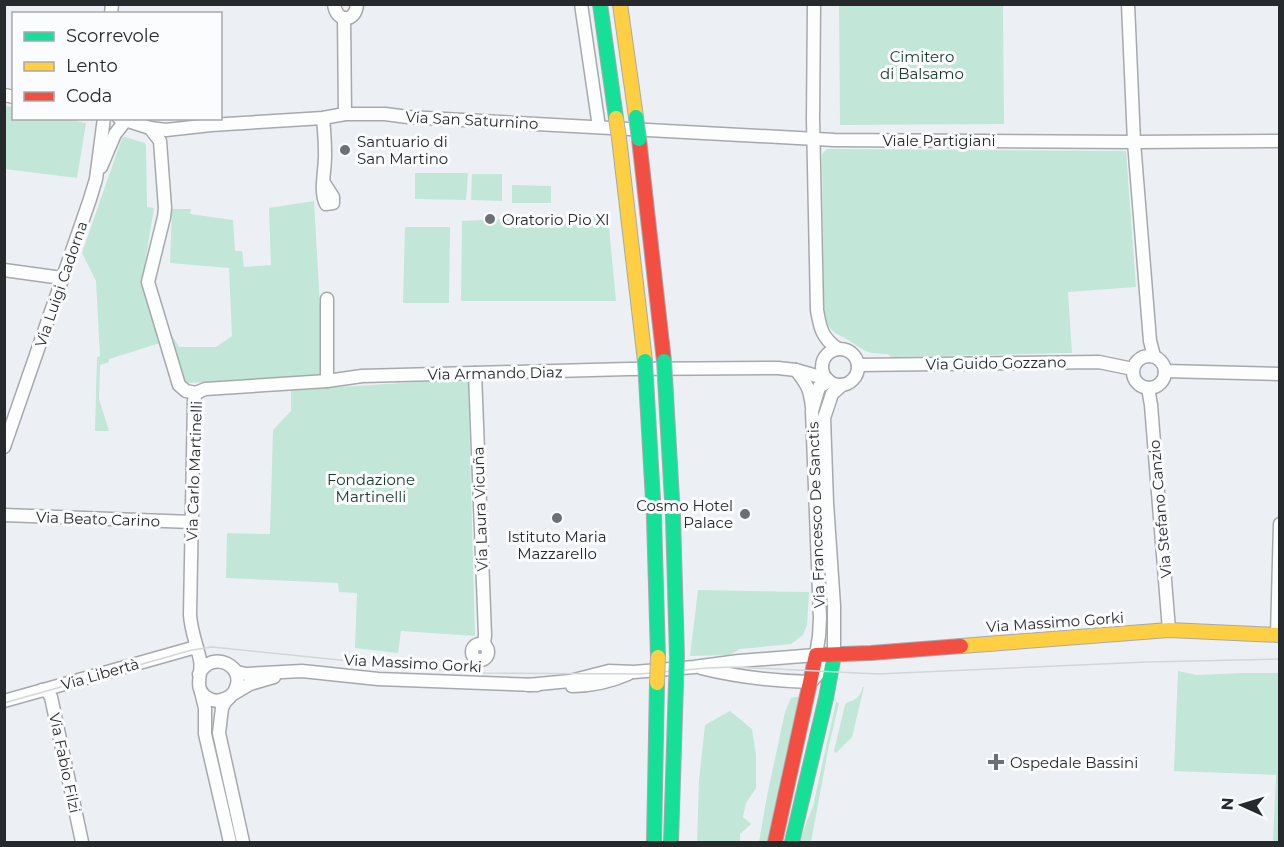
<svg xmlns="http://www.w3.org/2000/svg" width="1284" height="847" font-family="Montserrat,sans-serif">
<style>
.green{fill:#c2e6d7}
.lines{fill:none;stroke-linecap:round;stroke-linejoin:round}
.street-casing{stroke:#a6a9ac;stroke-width:15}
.fast-casing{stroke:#a6a9ac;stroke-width:16}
.slow-casing{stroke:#a6a9ac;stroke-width:16}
.jam-casing{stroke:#a6a9ac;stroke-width:16}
.street{stroke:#fcfdfd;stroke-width:12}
.fast{stroke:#16e098;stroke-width:14}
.slow{stroke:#ffcf43;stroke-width:14}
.jam{stroke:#f24e42;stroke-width:14}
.tram{stroke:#d4d6d7;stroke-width:1.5}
.fast-bridge-casing{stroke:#acb2c0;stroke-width:16;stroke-linecap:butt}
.slow-bridge-casing{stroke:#acb2c0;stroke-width:16;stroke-linecap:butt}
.fast-bridge{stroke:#16e098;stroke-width:14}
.slow-bridge{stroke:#ffcf43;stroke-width:14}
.poi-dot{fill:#6c6f73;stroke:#fbfcfe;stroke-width:2}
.labels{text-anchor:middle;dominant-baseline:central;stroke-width:6;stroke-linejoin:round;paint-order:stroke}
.park-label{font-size:15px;fill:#173a2b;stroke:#fbfcfe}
.street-label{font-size:15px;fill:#272a2d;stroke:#fbfcfe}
.poi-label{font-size:15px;fill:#272a2d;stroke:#fbfcfe;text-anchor:start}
</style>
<rect width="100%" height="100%" fill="#ecf0f4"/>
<g class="green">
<polygon points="839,5 1003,5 1004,124 840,125"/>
<polygon points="5,106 13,107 14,118 66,119 86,123 77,178 5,169"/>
<polygon points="125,137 145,143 146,146 147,207 154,208 142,282 160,343 109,359 109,362 100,365 99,399 109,431 95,431 97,357 100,356 96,281 82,253 122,138"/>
<path d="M827,149L1126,151L1136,287L1068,292L1072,353L891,357L888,354C865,354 866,351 848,340C841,335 833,334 829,326C826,321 825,313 824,307L822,154Z"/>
<polygon points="415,173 468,173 466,200 415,199"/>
<polygon points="472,174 502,174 502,201 471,200"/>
<polygon points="512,185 551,186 551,203 512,203"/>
<polygon points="314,201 324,378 184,383 169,338 173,337 179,347 216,347 232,336 229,268 170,263 172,209 191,209 190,214 233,220 235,251 242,251 244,267 271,265 269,208"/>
<polygon points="608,216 616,301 461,301 462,221"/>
<polygon points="405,227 450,227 449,303 403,303"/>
<polygon points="468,379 475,636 401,631 398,653 355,648 357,593 339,592 338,583 226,578 227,533 270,534 273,430 291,411 291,390"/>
<polygon points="698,590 809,592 807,625 803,635 791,644 740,649 730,655 690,656"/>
<polygon points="1178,671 1197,675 1244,673 1279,673 1279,842 1273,842 1276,775 1174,771"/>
<path d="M863,687H864L852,737L836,753L834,751L845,705L846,703C856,700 860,697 863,687Z"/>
<polygon points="795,697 799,697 767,842 759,842 767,796 785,712 791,698"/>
<polygon points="836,702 839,703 829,745 811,842 799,842 813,806"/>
<polygon points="730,711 752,729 756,755 756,788 746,803 743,817 751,824 740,834 740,842 697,842 699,781 705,725"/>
</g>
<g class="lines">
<g class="street-casing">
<g id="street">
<path d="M334,4C336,23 356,23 357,4"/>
<polyline points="581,4 599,127"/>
<path d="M814,4L813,119L817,310C820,328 822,338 838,349"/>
<polyline points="1128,4 1134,142 1150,341 1154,356"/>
<polyline points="111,14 112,4"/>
<polyline points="344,18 345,114"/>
<polyline points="4,95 14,97"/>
<polyline points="119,118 150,128 166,130 211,125 323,118 345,114 385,114 408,117 834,140 1134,142 1280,141"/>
<path d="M323,118C324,129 325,141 325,152C326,168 319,190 326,204L333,203V197L324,183"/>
<polyline points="150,128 160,141 165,208 164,217 148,282 179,385 186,391 196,393"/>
<polyline points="101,167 115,134 126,120"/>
<polyline points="4,270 62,278"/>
<circle cx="840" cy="367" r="18"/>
<circle cx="1149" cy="372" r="16"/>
<polyline points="858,365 1099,362 1133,369"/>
<path d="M796,370C807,384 810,389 812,407"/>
<polyline points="1165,371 1280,374"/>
<polyline points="475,373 485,635 484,645"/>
<polyline points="327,381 327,299"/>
<polyline points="1148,388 1151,405 1169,630"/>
<polyline points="196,393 205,389 327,381 362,376 628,369 778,368 796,370 827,379"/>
<path d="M196,393L194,401L190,615C191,631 197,645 200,660C203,674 192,689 208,698C212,701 217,701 221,700C227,699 233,695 235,690C247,667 213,648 199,674"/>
<polyline points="4,447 90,199 96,179 104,118"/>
<polyline points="4,515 192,522"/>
<polyline points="1277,635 1280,524"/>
<circle cx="480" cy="652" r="8"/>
<path d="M701,668C737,677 773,681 811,682L834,655V606L827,503L824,418L832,394L842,385"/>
<polyline points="234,669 237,672 246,674 302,671 378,679 537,685"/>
<polyline points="528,685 570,681 609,671 634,672 694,667 739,661 816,655 819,636 820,618 812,411 819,387 829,381"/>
<path d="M572,686C592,686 610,682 628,674"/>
<polyline points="42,690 47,691 51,697 82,842"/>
<polyline points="201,692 205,708 205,734 230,842"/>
<polyline points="233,694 250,684 274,677"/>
<polyline points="230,697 225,702 222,708 219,733 243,842"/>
<polyline points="4,701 196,647"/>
</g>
</g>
<g class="fast-casing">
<g id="fast">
<polyline points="600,4 616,118"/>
<polyline points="665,378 673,517 677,657"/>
<polyline points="646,379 654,517 658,657"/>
<polyline points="654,842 657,683"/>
<polyline points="671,842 676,683"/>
<polyline points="792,842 826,698 834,655"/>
</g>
</g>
<g class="slow-casing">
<g id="slow">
<polyline points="620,4 636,117"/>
<polyline points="619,138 645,361"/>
<polyline points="961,646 1169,630 1280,635"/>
</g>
</g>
<g class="jam-casing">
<g id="jam">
<polyline points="639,139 664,361"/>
<polyline points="775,842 816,655 871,653 961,646"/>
</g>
</g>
<use href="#street" class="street"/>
<use href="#fast" class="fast"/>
<use href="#slow" class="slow"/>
<use href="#jam" class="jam"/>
<polyline class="tram" points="4,703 192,650 212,647 457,672 484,673 640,674 707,668 735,667 878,674 1147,662 1280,659"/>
<g class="fast-bridge-casing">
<g id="fast-bridge">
<polyline points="636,117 639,139"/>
<polyline points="645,361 646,379"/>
<polyline points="664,361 665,378"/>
<polyline points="676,683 677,657"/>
</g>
</g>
<g class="slow-bridge-casing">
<g id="slow-bridge">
<polyline points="616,118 619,138"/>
<polyline points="657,683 658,657"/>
</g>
</g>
<use href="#fast-bridge" class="fast-bridge"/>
<use href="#slow-bridge" class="slow-bridge"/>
</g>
<g class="poi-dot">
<circle cx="345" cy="150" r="6"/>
<circle cx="490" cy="219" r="6"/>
<circle cx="745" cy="514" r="6"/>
<circle cx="557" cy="518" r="6"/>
<path d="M993 753h6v6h6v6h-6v6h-6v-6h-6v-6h6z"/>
</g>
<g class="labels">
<g class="park-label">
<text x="922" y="56">Cimitero<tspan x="922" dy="17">di Balsamo</tspan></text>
<text x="371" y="479">Fondazione<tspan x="371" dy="17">Martinelli</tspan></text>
</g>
<g class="street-label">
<text transform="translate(472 120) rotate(3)">Via San Saturnino</text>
<text x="939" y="140">Viale Partigiani</text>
<text transform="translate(61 284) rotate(-71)">Via Luigi Cadorna</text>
<text transform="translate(996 363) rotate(-1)">Via Guido Gozzano</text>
<text transform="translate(495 373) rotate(-1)">Via Armando Diaz</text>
<text transform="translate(194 471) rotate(-88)">Via Carlo Martinelli</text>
<text transform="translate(480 509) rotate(-92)">Via Laura Vicuña</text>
<text transform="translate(1160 509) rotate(-95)">Via Stefano Canzio</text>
<text transform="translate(816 515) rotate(-92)">Via Francesco De Sanctis</text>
<text transform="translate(98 519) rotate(2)">Via Beato Carino</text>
<text transform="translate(1055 622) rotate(-4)">Via Massimo Gorki</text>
<text transform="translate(413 663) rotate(3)">Via Massimo Gorki</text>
<text transform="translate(100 674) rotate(-16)">Via Libertà</text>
<text transform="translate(65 763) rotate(78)">Via Fabio Filzi</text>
</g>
<g class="poi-label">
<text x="357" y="141">Santuario di<tspan x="357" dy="17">San Martino</tspan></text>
<text x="502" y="219">Oratorio Pio XI</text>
<text x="733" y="505" text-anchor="end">Cosmo Hotel<tspan x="733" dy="17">Palace</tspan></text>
<text x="557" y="536" text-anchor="middle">Istituto Maria<tspan x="557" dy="17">Mazzarello</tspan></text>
<text x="1010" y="762">Ospedale Bassini</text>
</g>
</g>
<rect width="1284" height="847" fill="none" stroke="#272a2d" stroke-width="12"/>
<rect x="12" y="12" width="210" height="108" fill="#fbfcfe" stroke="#a6a8aa" stroke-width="1.5"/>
<rect x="24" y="32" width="30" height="9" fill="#16e098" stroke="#a6a8aa" stroke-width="1.5"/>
<text x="66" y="42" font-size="18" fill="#272a2d">Scorrevole</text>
<rect x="24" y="62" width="30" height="9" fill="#ffcf43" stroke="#a6a8aa" stroke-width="1.5"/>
<text x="66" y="72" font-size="18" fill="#272a2d">Lento</text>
<rect x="24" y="92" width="30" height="9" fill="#f24e42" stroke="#a6a8aa" stroke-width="1.5"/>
<text x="66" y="102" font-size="18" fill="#272a2d">Coda</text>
<g transform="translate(1242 805) rotate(274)" stroke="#fbfcfe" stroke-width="4.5" paint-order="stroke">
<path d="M0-4.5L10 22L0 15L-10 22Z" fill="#272a2d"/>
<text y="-9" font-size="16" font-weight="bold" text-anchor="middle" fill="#272a2d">N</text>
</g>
</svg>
